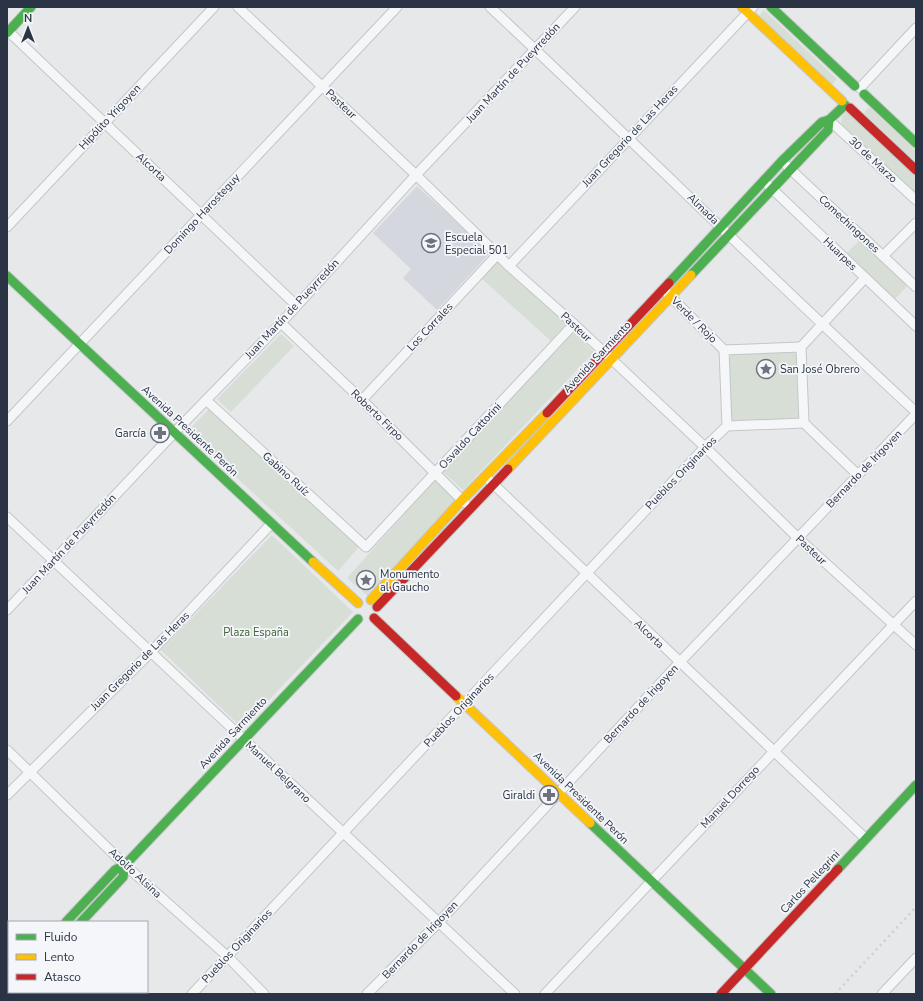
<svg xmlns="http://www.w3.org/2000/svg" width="923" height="1001" font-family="'Nunito Sans',sans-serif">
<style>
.built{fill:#d4d7dd}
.green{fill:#d6ded6}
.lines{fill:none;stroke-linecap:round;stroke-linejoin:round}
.street-casing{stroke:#c4c6c8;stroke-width:11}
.fast-casing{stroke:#c4c6c8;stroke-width:11}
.slow-casing{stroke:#c4c6c8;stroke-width:11}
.jam-casing{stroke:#c4c6c8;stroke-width:11}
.street{stroke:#f5f6f7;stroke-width:9}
.fast{stroke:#4caf50;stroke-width:9}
.slow{stroke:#ffc107;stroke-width:9}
.jam{stroke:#c62828;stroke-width:9}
.rail{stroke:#cecfd2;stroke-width:2.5;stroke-dasharray:2 4;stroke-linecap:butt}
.labels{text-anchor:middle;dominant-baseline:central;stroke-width:3.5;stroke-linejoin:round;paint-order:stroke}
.street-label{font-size:11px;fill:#2b3445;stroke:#f4f6f9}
.poi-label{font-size:11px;fill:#2b3445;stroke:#f4f6f9;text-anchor:start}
.park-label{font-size:11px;fill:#3f6138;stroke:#f4f6f9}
</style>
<rect width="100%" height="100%" fill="#e6e8ea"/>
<polygon class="built" points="417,186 490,253 437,310 403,278 411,269 373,233"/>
<g class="green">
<polygon points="764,10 837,79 832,85 759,16"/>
<polygon points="869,107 916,151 916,162 864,113"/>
<polygon points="847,111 916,176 916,195 841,125 842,117"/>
<polygon points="861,239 908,285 895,299 847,253"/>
<polygon points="498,259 568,322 551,341 480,277"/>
<polygon points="574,332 594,352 463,490 442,471"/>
<polygon points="281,334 294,346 231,412 217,399"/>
<polygon points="796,352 798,353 799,417 797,419 733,421 731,419 729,358 731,354"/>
<polygon points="209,409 359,547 338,571 187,432"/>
<polygon points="435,480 457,500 369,597 347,578"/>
<polygon points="272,535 353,612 242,728 161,650"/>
</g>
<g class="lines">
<g class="street-casing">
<g id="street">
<polyline points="238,7 416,175 509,266 574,324 705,447 798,538 916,645"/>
<path d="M490,7C633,141 772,279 916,412"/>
<polyline points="7,30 296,305"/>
<polyline points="860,88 916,28"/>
<polyline points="829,120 916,200"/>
<polyline points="787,166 916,287"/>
<polyline points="768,185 916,326"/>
<polyline points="7,227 214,7"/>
<polyline points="883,256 916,223"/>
<polyline points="509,266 753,7"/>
<polyline points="667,293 724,350"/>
<polyline points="281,323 362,400 465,503"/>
<polyline points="801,347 865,278"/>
<polyline points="206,400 366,547 574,324"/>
<polyline points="362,400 498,254"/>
<polyline points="7,421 397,7"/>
<polyline points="804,423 858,475"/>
<polyline points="489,480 866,839"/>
<polyline points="7,517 515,994"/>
<polyline points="7,610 174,433 281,323 416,175 575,7"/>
<polyline points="7,750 125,865 227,956 264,994"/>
<polyline points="7,795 151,652 271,524"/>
<polyline points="192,994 705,447 727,426 804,423 801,347 724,350 727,426"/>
<polyline points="367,994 439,922 679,663 916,414"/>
<polyline points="545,994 916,601"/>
<polyline points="882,994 916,958"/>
</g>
</g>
<g class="fast-casing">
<g id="fast">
<polyline points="771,7 855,86"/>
<polyline points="7,33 31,7"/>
<polyline points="864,94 916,143"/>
<polyline points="691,275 828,130 829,120"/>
<polyline points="7,276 313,562"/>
<polyline points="669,283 782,161 822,122 829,120 845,105"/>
<polyline points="590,823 771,994"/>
<polyline points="838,869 916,785"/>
<polyline points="66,922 115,870 125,865 358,619"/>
<polyline points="81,922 123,877 125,865"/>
<polyline points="7,984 9,982"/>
<polyline points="15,992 15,994"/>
</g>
</g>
<g class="slow-casing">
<g id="slow">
<polyline points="742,7 842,101"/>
<polyline points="508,469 691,275"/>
<polyline points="313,562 358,603"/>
<polyline points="371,600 462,500 547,413"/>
<polyline points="456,696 590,823"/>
</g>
</g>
<g class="jam-casing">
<g id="jam">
<polyline points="850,108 916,170"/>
<polyline points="547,413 669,283"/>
<polyline points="377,607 508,469"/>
<polyline points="374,618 456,696"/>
<polyline points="721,994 838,869"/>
</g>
</g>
<use href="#street" class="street"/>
<use href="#fast" class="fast"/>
<use href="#slow" class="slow"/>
<use href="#jam" class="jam"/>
<polyline class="rail" points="835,994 916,907"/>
</g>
<defs>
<g id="school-ring" transform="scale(1)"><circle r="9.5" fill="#f4f6f9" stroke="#6c737f" stroke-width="1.5"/><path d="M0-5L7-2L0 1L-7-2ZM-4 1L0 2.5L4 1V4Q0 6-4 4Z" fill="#6c737f"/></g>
<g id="sight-ring" transform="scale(1)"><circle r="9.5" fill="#f4f6f9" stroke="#6c737f" stroke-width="1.5"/><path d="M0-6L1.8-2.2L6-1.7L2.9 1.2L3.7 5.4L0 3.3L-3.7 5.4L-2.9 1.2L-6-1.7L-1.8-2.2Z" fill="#6c737f"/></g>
<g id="pharmacy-ring" transform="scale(1)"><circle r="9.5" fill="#f4f6f9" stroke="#6c737f" stroke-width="1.5"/><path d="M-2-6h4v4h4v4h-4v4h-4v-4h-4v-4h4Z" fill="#6c737f"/></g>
</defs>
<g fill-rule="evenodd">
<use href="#school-ring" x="431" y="243"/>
<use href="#sight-ring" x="766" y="369"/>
<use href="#pharmacy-ring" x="160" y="433"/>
<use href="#sight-ring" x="366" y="580"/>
<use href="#pharmacy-ring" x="549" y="795"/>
</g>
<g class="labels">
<g class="street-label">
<text transform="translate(513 73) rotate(-47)">Juan Martín de Pueyrredón</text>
<text transform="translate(341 104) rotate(43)">Pasteur</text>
<text transform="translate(110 117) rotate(-47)">Hipólito Yrigoyen</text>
<text transform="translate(630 136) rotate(-47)">Juan Gregorio de Las Heras</text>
<text transform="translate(873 160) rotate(43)">30 de Marzo</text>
<text transform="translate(151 167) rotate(43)">Alcorta</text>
<text transform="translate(703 209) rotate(44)">Almada</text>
<text transform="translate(202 214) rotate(-47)">Domingo Harosteguy</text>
<text transform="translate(849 224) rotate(43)">Comechingones</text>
<text transform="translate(840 254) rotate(44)">Huarpes</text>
<text transform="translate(292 309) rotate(-47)">Juan Martín de Pueyrredón</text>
<text transform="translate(694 320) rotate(45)">Verde / Rojo</text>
<text transform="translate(430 327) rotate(-47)">Los Corrales</text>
<text transform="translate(576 327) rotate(43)">Pasteur</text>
<text transform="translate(597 357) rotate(-47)">Avenida Sarmiento</text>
<text transform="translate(377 415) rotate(44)">Roberto Firpo</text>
<text transform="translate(190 431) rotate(43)">Avenida Presidente Perón</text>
<text transform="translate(470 436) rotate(-47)">Osvaldo Cattorini</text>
<text transform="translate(864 469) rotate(-46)">Bernardo de Irigoyen</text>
<text transform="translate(681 473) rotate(-46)">Pueblos Originarios</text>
<text transform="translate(286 474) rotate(42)">Gabino Ruíz</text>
<text transform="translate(69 544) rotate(-47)">Juan Martín de Pueyrredón</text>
<text transform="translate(811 550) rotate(43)">Pasteur</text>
<text transform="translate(649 634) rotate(44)">Alcorta</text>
<text transform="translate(140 661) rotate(-45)">Juan Gregorio de Las Heras</text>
<text transform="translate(641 704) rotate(-47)">Bernardo de Irigoyen</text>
<text transform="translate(459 710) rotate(-47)">Pueblos Originarios</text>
<text transform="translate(233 733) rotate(-47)">Avenida Sarmiento</text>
<text transform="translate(278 772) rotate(43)">Manuel Belgrano</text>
<text transform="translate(730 797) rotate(-47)">Manuel Dorrego</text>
<text transform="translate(581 798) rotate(44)">Avenida Presidente Perón</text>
<text transform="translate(135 873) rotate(43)">Adolfo Alsina</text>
<text transform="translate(810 882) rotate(-47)">Carlos Pellegrini</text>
<text transform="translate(420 940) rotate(-46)">Bernardo de Irigoyen</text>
<text transform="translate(237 946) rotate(-47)">Pueblos Originarios</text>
</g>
<g class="poi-label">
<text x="445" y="237">Escuela<tspan x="445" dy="13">Especial 501</tspan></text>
<text x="780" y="369">San José Obrero</text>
<text x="146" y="433" text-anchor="end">García</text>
<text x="380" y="574">Monumento<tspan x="380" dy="13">al Gaucho</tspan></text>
<text x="535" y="795" text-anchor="end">Giraldi</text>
</g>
<g class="park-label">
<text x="256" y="632">Plaza España</text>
</g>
</g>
<rect width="923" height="1001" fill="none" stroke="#2b3445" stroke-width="16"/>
<rect x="8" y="921" width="140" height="72" fill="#f4f6f9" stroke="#a4a8b1"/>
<rect x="16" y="934" width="20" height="6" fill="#4caf50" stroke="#a4a8b1"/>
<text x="44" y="941" font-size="12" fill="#2b3445">Fluido</text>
<rect x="16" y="954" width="20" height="6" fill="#ffc107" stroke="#a4a8b1"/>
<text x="44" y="961" font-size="12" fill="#2b3445">Lento</text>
<rect x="16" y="974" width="20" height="6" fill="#c62828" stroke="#a4a8b1"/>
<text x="44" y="981" font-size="12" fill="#2b3445">Atasco</text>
<g transform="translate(28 28)" stroke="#f4f6f9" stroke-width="3" paint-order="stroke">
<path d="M0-3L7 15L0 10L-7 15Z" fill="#2b3445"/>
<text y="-6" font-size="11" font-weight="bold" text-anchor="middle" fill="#2b3445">N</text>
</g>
</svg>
